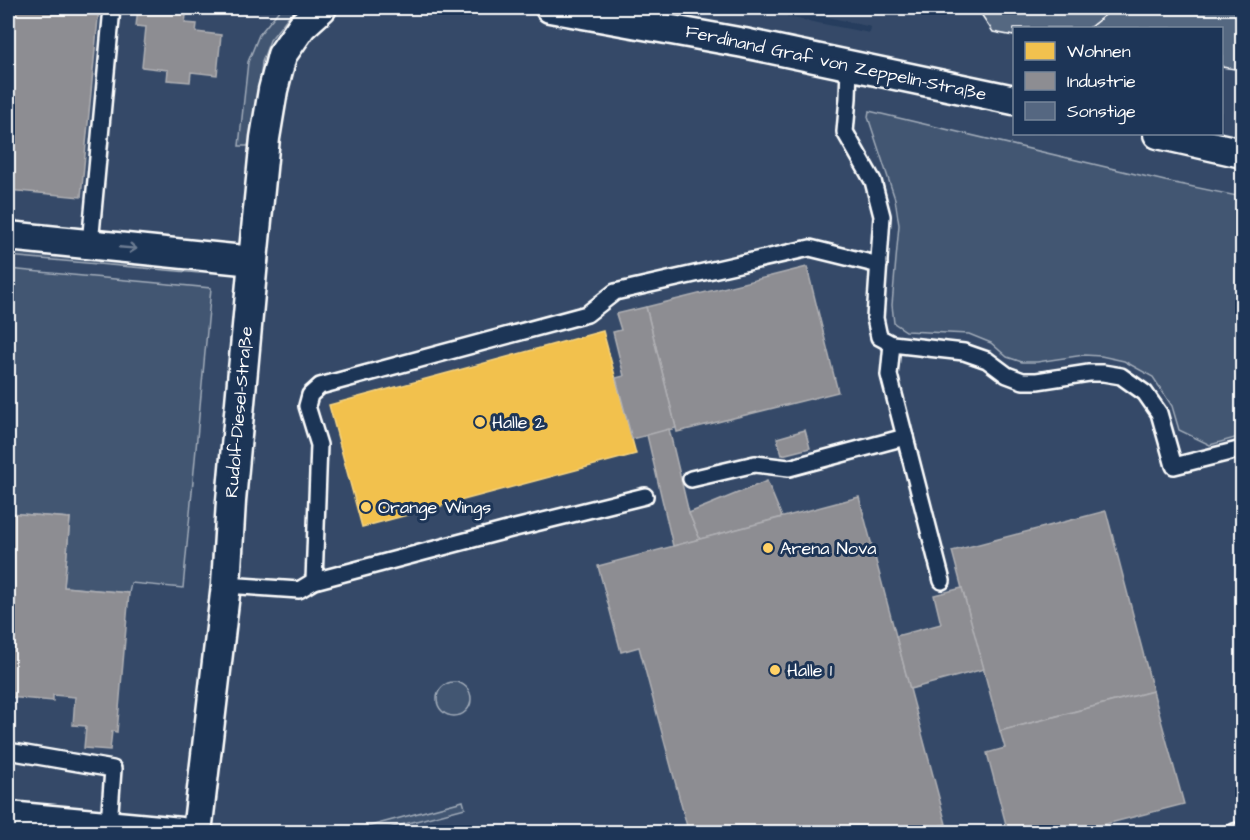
<svg xmlns="http://www.w3.org/2000/svg" width="1250" height="840" font-family="'Architects Daughter',sans-serif">
<style>
.built{fill:#344a68;fill-rule:evenodd}
.green{fill:#425672;stroke:#a0aab8;stroke-width:1.5}
.homes{fill:#f2c14e;stroke:#f6d483;stroke-width:1.5}
.industry{fill:#8d8d92;stroke:#afafb3;stroke-width:1.5}
.building{fill:#556781;stroke:#fff;stroke-width:1.5}
.lines{fill:none;stroke-linecap:round;stroke-linejoin:round}
.lane-casing{stroke:#fff;stroke-width:20}
.street-casing{stroke:#fff;stroke-width:33}
.lane{stroke:#1d3557;stroke-width:15}
.street{stroke:#1d3557;stroke-width:28}
.oneway{stroke:#6c7c92}
.poi-dot{fill:#ffd166;stroke:#1d3557;stroke-width:2}
.labels{text-anchor:middle;dominant-baseline:central;stroke-width:6;stroke-linejoin:round;paint-order:stroke}
.street-label{font-size:18px;fill:#fff;stroke:#1d3557}
.poi-label{font-size:18px;fill:#fff;stroke:#1d3557;text-anchor:start}
</style>
<rect width="100%" height="100%" fill="#263d5e"/>
<filter id="ink" filterUnits="userSpaceOnUse"><feTurbulence type="fractalNoise" baseFrequency=".0167" numOctaves="2"/><feDisplacementMap in="SourceGraphic" scale="12" xChannelSelector="R" yChannelSelector="G"/><feConvolveMatrix kernelMatrix="1 2 1 2 8 2 1 2 1" color-interpolation-filters="sRGB"/></filter>
<g filter="url(#ink)">
<path class="built" d="M8,8H788L787,17L870,33L871,27L789,8H1242V832H8ZM1014,28H1222V134H1014Z"/>
<g class="green">
<polygon points="281,8 299,8 288,17 270,40 262,62 258,108 248,146 239,146 248,62 259,35"/>
<polygon points="869,111 1165,181 1242,197 1242,436 1210,445 1179,430 1172,406 1153,377 1124,361 1101,356 1084,355 1037,362 1022,362 1007,357 991,343 969,334 906,331 894,323 892,305 899,225 895,199 868,117"/>
<polygon points="8,250 200,268 199,273 8,256"/>
<polygon points="8,269 211,288 183,588 131,583 129,593 64,587 70,518 8,513"/>
<circle cx="454" cy="699" r="17"/>
<polygon points="463,801 465,808 375,832 348,832"/>
</g>
<polygon class="homes" points="603,331 636,454 362,527 329,405"/>
<g class="industry">
<polygon points="8,8 99,8 81,197 8,190"/>
<polygon points="138,8 192,8 187,8 185,23 197,24 196,32 221,35 217,75 191,72 190,82 167,80 168,70 142,67 146,27 136,26"/>
<polygon points="807,267 838,392 677,432 646,307"/>
<polygon points="646,307 676,428 632,439 616,378 624,376 613,332 621,330 616,314"/>
<polygon points="669,429 689,513 700,539 673,546 647,435"/>
<polygon points="805,430 810,448 782,455 777,438"/>
<polygon points="767,481 782,517 700,539 689,513"/>
<polygon points="859,497 946,824 914,832 681,832 688,830 639,647 621,652 598,566"/>
<polygon points="1106,511 1153,691 1000,731 952,551"/>
<polygon points="8,513 70,518 64,587 129,593 117,732 112,731 110,750 84,748 86,726 73,725 75,697 53,695 53,701 8,697"/>
<polygon points="962,588 984,669 910,689 896,636 941,624 934,595"/>
<polygon points="1153,691 1184,804 1075,832 1008,832 987,753 1005,748 1000,731"/>
</g>
<g class="building">
<polygon points="977,8 1114,8 1089,28 1014,28 1014,36 993,32"/>
<polygon points="1114,8 1242,8 1242,70 1222,67 1222,28 1089,28"/>
</g>
<g class="lines">
<g class="lane-casing">
<g id="lane">
<polyline points="849,65 848,98 845,132 873,181 882,216 875,318 879,337 892,344 964,352 987,360 1007,375 1023,381 1037,381 1089,373 1103,373 1121,376 1145,393 1159,413 1174,466 1242,449"/>
<polyline points="90,244 112,8"/>
<polyline points="892,344 889,375 942,581"/>
<polyline points="691,479 755,464 789,468 905,437"/>
<polyline points="314,581 319,445 307,406 310,395 320,386 587,314 615,292 810,248 879,265"/>
<polyline points="226,585 299,590 314,581 511,529 645,496"/>
<polyline points="8,751 113,769 109,825"/>
<polyline points="1234,832 1242,830"/>
</g>
</g>
<g class="street-casing">
<g id="street">
<polyline points="550,8 744,43 1014,100"/>
<polyline points="1158,134 1242,153"/>
<polyline points="8,236 253,261"/>
<polyline points="8,816 181,832"/>
<polyline points="197,832 226,585 231,501 253,261 265,138 273,90 282,55 302,26 322,8"/>
</g>
</g>
<use href="#lane" class="lane"/>
<use href="#street" class="street"/>
</g>
<defs><path id="oneway-shaft" d="M-6 0H5M1.5-3L5.5 0L1.5 3" fill="none" stroke-width="1.6" stroke-linecap="round" stroke-linejoin="round" transform="scale(1.5)"/></defs>
<use class="oneway" href="#oneway-shaft" transform="translate(128 248) rotate(5)"/>
</g>
<g class="poi-dot">
<circle cx="480" cy="422" r="6"/>
<circle cx="366" cy="507" r="6"/>
<circle cx="768" cy="548" r="6"/>
<circle cx="775" cy="670" r="6"/>
</g>
<g class="labels">
<g class="street-label">
<text transform="translate(836 63) rotate(12)">Ferdinand Graf von Zeppelin-Straße</text>
<text transform="translate(239 412) rotate(-85)">Rudolf-Diesel-Straße</text>
</g>
<g class="poi-label">
<text x="492" y="422">Halle 2</text>
<text x="378" y="507">Orange Wings</text>
<text x="780" y="548">Arena Nova</text>
<text x="787" y="670">Halle 1</text>
</g>
</g>
<rect width="1250" height="840" fill="none" stroke="#1d3557" stroke-width="30"/>
<rect x="15" y="15" width="1220" height="810" fill="none" stroke="#fff" stroke-width="2" filter="url(#ink)"/>
<rect x="1013" y="27" width="210" height="108" fill="#1d3557" stroke="#77869a" stroke-width="1.5"/>
<rect x="1025" y="42" width="30" height="18" fill="#f2c14e" stroke="#77869a" stroke-width="1.5"/>
<text x="1067" y="57" font-size="18" fill="#ffffff">Wohnen</text>
<rect x="1025" y="72" width="30" height="18" fill="#8d8d92" stroke="#77869a" stroke-width="1.5"/>
<text x="1067" y="87" font-size="18" fill="#ffffff">Industrie</text>
<rect x="1025" y="102" width="30" height="18" fill="#556781" stroke="#77869a" stroke-width="1.5"/>
<text x="1067" y="117" font-size="18" fill="#ffffff">Sonstige</text>
</svg>
